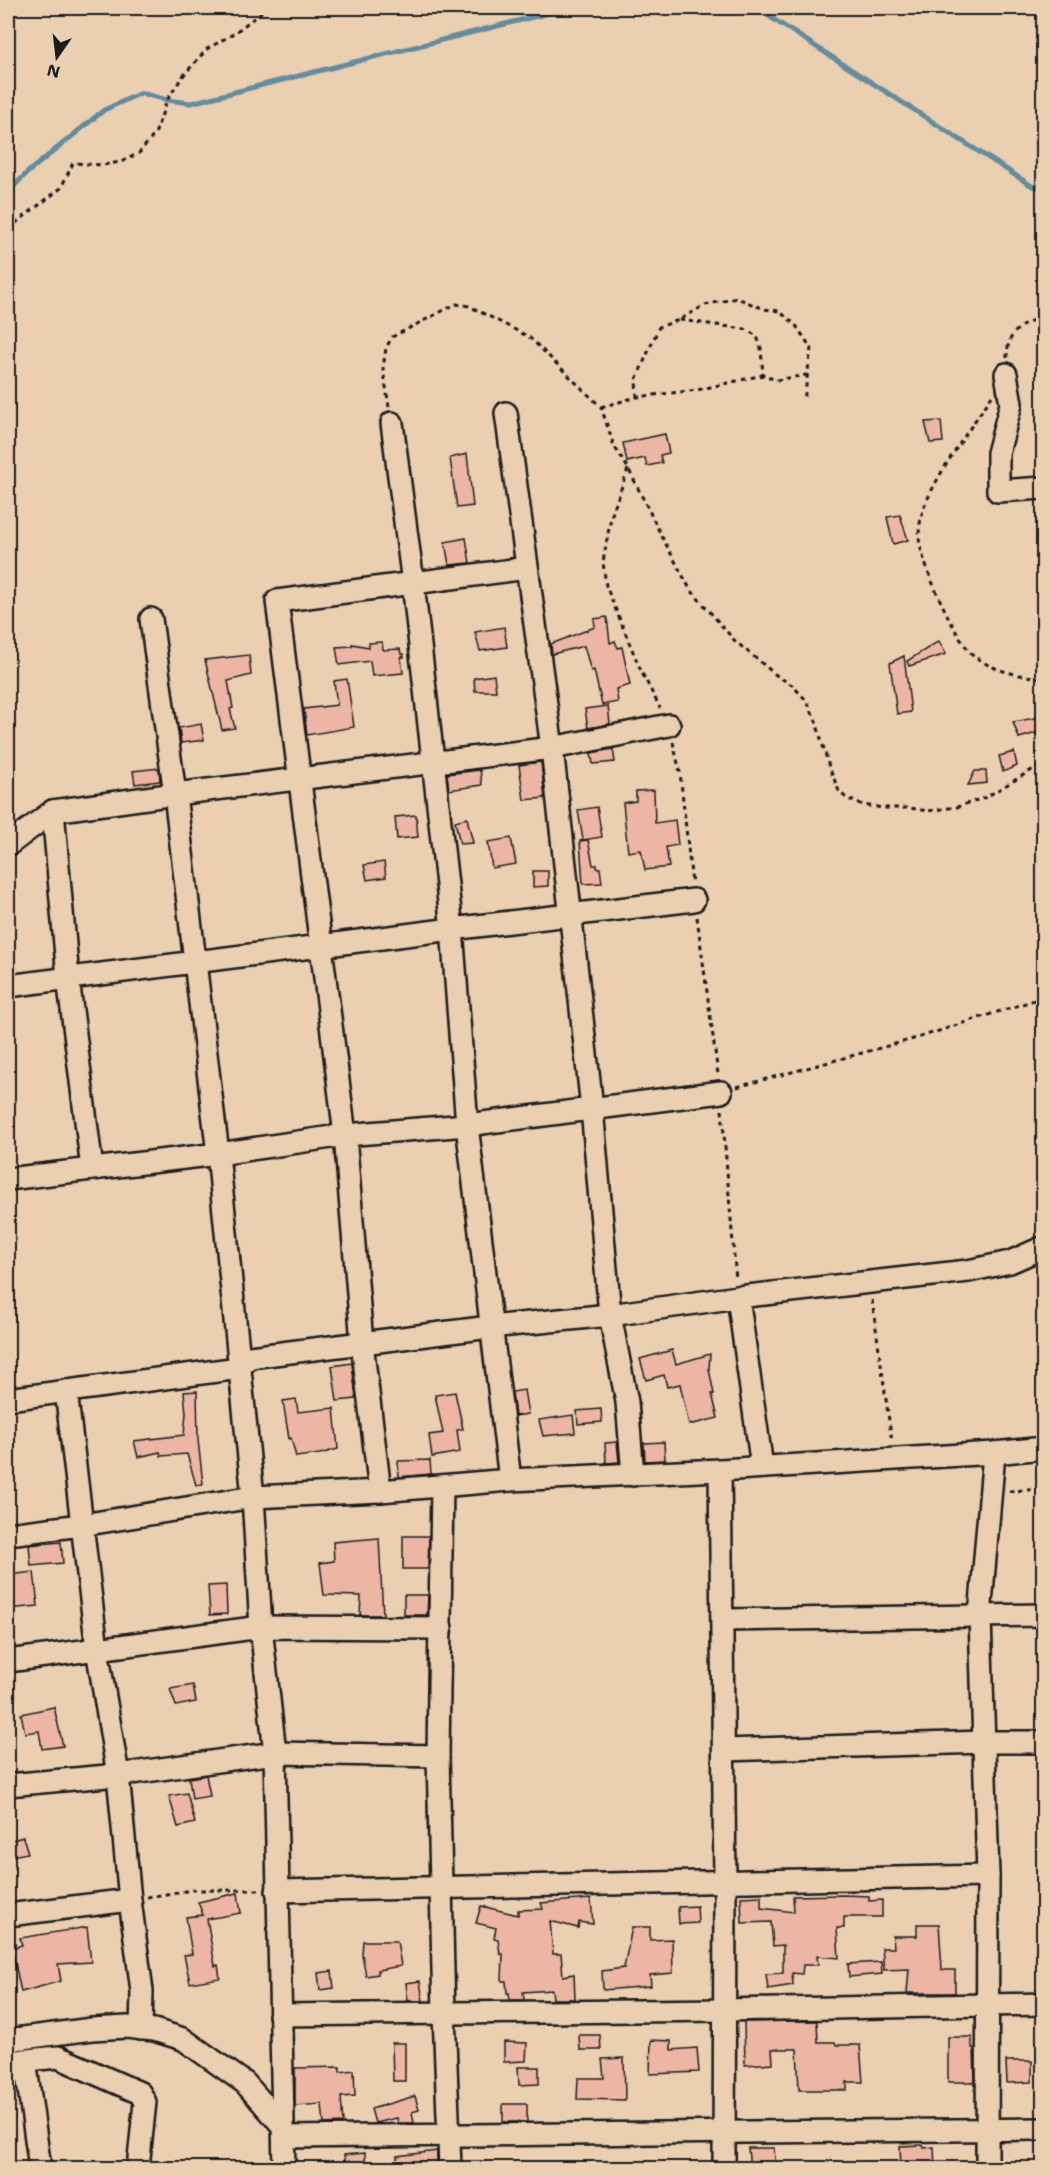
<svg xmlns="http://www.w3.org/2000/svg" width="1051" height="2176" font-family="'Shantell Sans',sans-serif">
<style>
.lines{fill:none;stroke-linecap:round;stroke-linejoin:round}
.stream{stroke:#638c9e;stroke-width:5}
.building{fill:#edb5a4;stroke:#1c1c1c;stroke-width:1.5}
.minor-casing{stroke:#1c1c1c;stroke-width:26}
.path{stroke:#1c1c1c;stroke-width:3;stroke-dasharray:4.5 4.5;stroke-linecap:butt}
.minor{stroke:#eacfb1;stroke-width:21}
</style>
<rect width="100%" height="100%" fill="#eacfb1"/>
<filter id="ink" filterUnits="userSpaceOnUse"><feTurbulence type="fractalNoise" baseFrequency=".0167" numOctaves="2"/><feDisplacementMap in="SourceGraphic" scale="12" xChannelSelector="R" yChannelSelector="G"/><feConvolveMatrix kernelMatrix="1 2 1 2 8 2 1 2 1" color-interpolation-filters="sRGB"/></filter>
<g filter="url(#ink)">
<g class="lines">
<g class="stream">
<polyline points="756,8 1032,186 1044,187"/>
<polyline points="8,192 28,172 104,110 141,93 167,100 191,103 569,8"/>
</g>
</g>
<g class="building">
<polygon points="941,421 943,442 930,443 925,422"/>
<polygon points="665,434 669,453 660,455 662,463 647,466 645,458 627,462 623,443"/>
<polygon points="467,454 473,506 457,508 450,458"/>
<polygon points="900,515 908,540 893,544 887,517"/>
<polygon points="466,538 470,563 449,565 445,542"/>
<polygon points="607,617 610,643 615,641 618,648 622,647 630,685 616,689 618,702 602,705 594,670 591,671 584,646 552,654 551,644 595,627 594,619"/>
<polygon points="504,627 507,647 480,651 475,632"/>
<polygon points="939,641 946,654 909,666 907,661"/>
<polygon points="382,642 383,650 400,649 401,654 404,654 404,657 401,657 403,673 372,676 370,661 339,665 336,647 352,646 352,644 369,647 369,643"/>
<polygon points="249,655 251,675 228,681 233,708 230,709 235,728 222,730 205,660"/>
<polygon points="904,656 911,712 897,714 890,663"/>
<polygon points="494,675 496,691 475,691 474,678"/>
<polygon points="347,679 354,727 307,735 304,709 337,705 334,681"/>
<polygon points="608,706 610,724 588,728 585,709"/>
<polygon points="1040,717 1043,731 1019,738 1013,722"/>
<polygon points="201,724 204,740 181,743 179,728"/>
<polygon points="613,749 615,762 593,764 591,753"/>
<polygon points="1014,752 1017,766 1003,772 999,756"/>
<polygon points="541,762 545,798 524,800 519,765"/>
<polygon points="159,768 160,781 135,784 133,771"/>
<polygon points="480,770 482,785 449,790 447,774"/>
<polygon points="975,771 986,771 987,783 968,785"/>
<polygon points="654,790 655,823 675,820 678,845 666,847 669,867 645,870 641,850 628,852 623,803 636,801 636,791"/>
<polygon points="597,807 602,837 583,840 578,810"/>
<polygon points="416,815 418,837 397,839 395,817"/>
<polygon points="467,818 473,843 460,844 455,821"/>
<polygon points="511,838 516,864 492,868 488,842"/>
<polygon points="588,840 593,865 597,865 597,868 600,868 602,883 583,884 580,841"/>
<polygon points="384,862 386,877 367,880 364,865"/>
<polygon points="533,871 548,871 548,886 533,887"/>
<polygon points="672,1350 676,1364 710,1354 709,1369 714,1394 712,1394 718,1418 689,1425 680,1384 667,1387 664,1375 646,1380 640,1359"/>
<polygon points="352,1363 356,1399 337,1401 332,1366"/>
<polygon points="524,1390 528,1414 515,1416 512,1392"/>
<polygon points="197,1391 198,1440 203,1484 196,1485 187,1454 161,1456 160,1452 138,1457 134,1441 184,1435 186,1413 184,1392"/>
<polygon points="455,1392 463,1429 457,1430 460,1452 432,1457 429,1435 443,1433 435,1395"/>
<polygon points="296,1399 298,1412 334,1408 338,1449 320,1454 296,1457 291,1438 289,1439 283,1401"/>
<polygon points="601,1409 602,1422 578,1424 577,1411"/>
<polygon points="573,1415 575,1433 543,1436 539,1420"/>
<polygon points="617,1442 619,1462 606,1463 605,1443"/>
<polygon points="664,1442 665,1460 645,1461 644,1443"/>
<polygon points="430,1460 431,1474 399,1477 398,1461"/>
<polygon points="403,1536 429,1536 428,1569 403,1569"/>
<polygon points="379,1538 383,1615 360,1615 361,1596 324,1595 320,1563 334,1561 333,1542"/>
<polygon points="61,1542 63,1563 31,1566 29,1545"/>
<polygon points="34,1572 38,1606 8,1609 8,1575"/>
<polygon points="226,1585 227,1614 210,1615 208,1586"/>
<polygon points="404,1595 428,1595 427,1615 404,1615"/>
<polygon points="193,1685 196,1702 176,1706 170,1689"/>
<polygon points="54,1707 63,1746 42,1749 39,1731 25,1733 21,1714"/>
<polygon points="206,1775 210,1796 192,1799 189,1778"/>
<polygon points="187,1793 195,1823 178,1827 169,1796"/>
<polygon points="23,1837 28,1853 11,1856 8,1841"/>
<polygon points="238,1893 241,1913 207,1919 215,1966 218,1965 220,1978 190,1983 184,1955 192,1954 186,1917 203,1915 198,1902"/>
<polygon points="843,1895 869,1896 869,1901 882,1900 882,1917 844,1917 844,1928 837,1928 839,1958 817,1956 818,1965 803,1965 802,1974 792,1973 793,1985 768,1989 766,1974 783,1973 783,1945 773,1946 771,1922 742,1923 741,1897 761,1896 761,1908 794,1912 793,1896"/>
<polygon points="591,1899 593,1924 579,1922 578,1928 550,1921 553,1954 561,1954 563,1976 574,1974 575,1999 553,1999 552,1990 523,1992 524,2000 510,2000 509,1993 507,1993 506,1981 502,1981 503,1954 500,1954 498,1939 494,1938 496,1928 476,1923 481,1906 518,1915 518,1910 543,1909 541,1903"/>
<polygon points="697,1906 698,1923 679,1924 678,1907"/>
<polygon points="917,1924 939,1924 942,1970 955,1970 955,1993 907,1993 909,1969 884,1970 882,1948 894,1948 893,1936 917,1936"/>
<polygon points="87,1927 91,1962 58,1964 61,1981 21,1992 12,1948 22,1945 20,1938"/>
<polygon points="632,1927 650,1927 650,1940 672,1939 673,1973 650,1975 651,1986 603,1990 602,1971 624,1968"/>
<polygon points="363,1941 397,1941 401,1966 378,1970 378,1974 366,1976 362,1954"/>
<polygon points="881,1962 882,1974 849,1977 848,1964"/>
<polygon points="332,1971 334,1988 320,1990 318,1973"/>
<polygon points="420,1981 423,2001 408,2001 406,1983"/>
<polygon points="796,2021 817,2021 818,2042 835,2042 836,2045 860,2045 863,2082 847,2082 847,2090 799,2090 797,2049 772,2049 773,2063 745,2065 744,2022"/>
<polygon points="579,2035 600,2035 601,2050 580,2050"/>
<polygon points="948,2037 972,2037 972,2048 974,2048 975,2082 948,2082"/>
<polygon points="651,2040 671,2041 671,2050 697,2048 699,2072 650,2074"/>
<polygon points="504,2042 527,2043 526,2061 504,2062"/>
<polygon points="392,2043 405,2043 405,2081 393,2081"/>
<polygon points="624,2058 625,2100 577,2099 578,2078 604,2078 602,2059"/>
<polygon points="1006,2061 1032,2061 1032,2082 1007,2083"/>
<polygon points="340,2067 340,2072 354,2070 355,2096 341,2097 343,2123 324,2124 322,2104 295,2106 295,2068"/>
<polygon points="518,2067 539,2067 539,2084 519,2085"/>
<polygon points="415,2096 419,2110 412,2112 414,2123 398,2123 397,2118 375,2123 371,2109"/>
<rect x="503" y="2104" width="24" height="18"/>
<polygon points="923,2145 924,2148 934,2147 935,2169 901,2169 900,2146"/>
<polygon points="748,2148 774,2148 776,2169 750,2169"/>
<polygon points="437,2151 437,2169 398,2169 397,2156"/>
<polygon points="365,2153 366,2169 346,2169 344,2155"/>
</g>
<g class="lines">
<g class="minor-casing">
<g id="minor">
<polyline points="1006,374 1011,404 998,453 998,491 1044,488"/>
<polyline points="506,413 552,748 592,1108 610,1315 627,1402 633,1475"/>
<polyline points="392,423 413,583 452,929 467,1125 510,1480"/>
<polyline points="151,619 175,794 218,1154 253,1497 261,1627 275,1753 284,2168"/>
<polyline points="53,811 68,978 92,1169"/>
<polyline points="8,845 53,811 175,794 552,748 669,725"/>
<polyline points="8,986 452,929 694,900"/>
<polyline points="8,1179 218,1154 345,1135 467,1125 721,1092"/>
<polyline points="738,1297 762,1467"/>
<polyline points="66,1391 97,1649 118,1775 130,1900 142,1991 141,2029"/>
<polyline points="8,1399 239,1368 250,1357 490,1327 610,1315 738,1297 968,1271 1010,1262 1044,1247"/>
<polyline points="720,1470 725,1882 724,2168"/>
<polyline points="442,1486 438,1756 444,2013 450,2168"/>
<polyline points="380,1491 362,1343 345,1135 277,601 527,568"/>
<polyline points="8,1534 82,1525 253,1497 380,1491 510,1480 720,1470 994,1453 1044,1448"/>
<polyline points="723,1620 1044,1615"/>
<polyline points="8,1661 261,1627 441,1628"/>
<polyline points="724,1750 985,1742 1044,1742"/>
<polyline points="8,1785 118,1775 275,1753 438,1756"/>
<polyline points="277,1891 988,1876"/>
<polyline points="8,1915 130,1900"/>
<polyline points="280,2015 724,2010 1044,2004"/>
<polyline points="8,2040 92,2029 127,2027 154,2030 183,2039 245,2083 282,2125"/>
<polyline points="25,2060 40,2168"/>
<polyline points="8,2062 58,2057 140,2093 145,2102 138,2168"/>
<polyline points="284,2137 1044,2129"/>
<polyline points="987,2168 988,1876 980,1616 994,1453"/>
</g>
</g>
<g class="path">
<polyline points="8,229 61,188 73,163 102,165 121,162 139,153 155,134 167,100 183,76 207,49 233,34 267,8"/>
<polyline points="680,320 745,329 757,336 761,348 763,375"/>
<path d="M1007,358C1007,330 1022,325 1044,315"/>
<path d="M992,396C971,427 932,480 922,514C920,521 919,530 919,537C920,561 954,636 971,653C990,671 1019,676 1044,678"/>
<polyline points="637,397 636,380 659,327 679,320 705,305 737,298 764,309 779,311 795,324 811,348 804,401"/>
<polyline points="389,407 383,368 386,348 392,337 456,304 469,306 529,337 601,407 614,446 628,468 662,537 690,589 735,641 776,675 792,685 807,701 816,721 829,767 839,791 846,798 863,805 884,808 910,808 927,811 957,807 986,797 1044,763"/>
<polyline points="601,407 637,397 697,390 763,375 776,380 807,375"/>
<polyline points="628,469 611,517 603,562 606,586 641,671 660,708"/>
<polyline points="673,742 680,772 692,884"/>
<polyline points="697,917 718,1074"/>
<polyline points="737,1087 917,1038 1044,997"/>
<polyline points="722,1110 736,1280"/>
<polyline points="872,1300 892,1442"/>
<polyline points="1009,1491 1044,1489"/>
<polyline points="147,1897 192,1890 260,1890"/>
</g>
<use href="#minor" class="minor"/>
</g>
</g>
<rect width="1051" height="2176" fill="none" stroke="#eacfb1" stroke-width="30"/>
<rect x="15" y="15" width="1021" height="2146" fill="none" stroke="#1c1c1c" stroke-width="2" filter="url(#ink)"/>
<g transform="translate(57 57) rotate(194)" stroke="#eacfb1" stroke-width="4.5" paint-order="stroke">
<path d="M0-4.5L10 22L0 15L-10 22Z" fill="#1c1c1c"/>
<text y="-9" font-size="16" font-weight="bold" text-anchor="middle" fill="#1c1c1c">N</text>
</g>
</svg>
